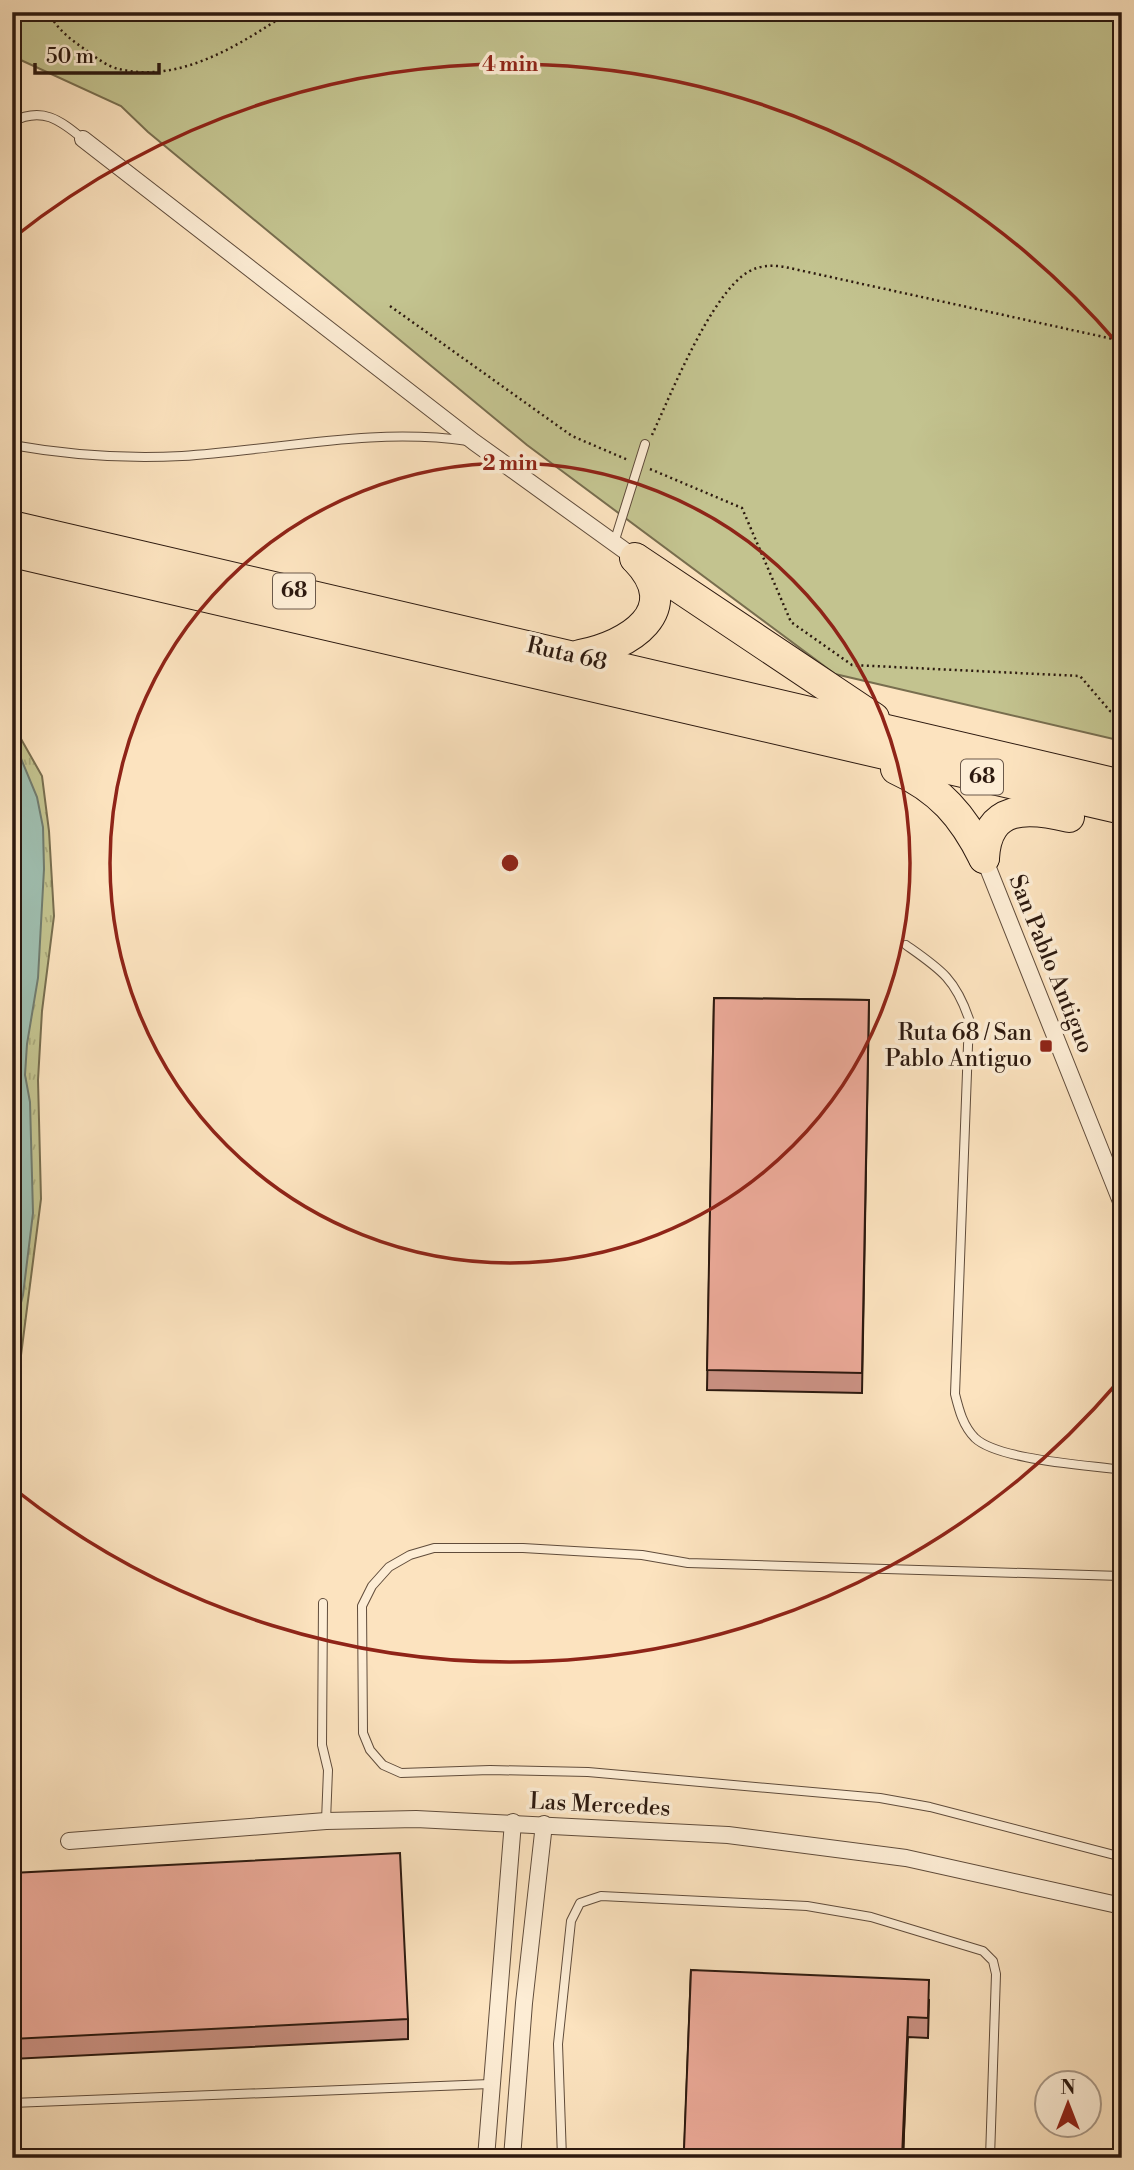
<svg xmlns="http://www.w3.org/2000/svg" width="1134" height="2170" font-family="'Libre Bodoni',serif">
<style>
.green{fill:#c3c38f;stroke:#786e4f;stroke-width:2}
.park{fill:url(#park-tufts);stroke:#786e4f;stroke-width:2}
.water{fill:#9fbeaf;stroke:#717c6f;stroke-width:2}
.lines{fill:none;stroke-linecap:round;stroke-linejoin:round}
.service-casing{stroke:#604c3b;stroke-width:10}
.minor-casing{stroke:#604c3b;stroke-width:18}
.motorway-casing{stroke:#2c190f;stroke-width:32}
.path{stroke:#2c190f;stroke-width:2.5;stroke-dasharray:2 3.5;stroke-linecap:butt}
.service{stroke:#fdedd5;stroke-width:8}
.minor{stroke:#fdedd5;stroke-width:16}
.motorway{stroke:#fce3bf;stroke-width:30}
.wall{fill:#cb9284;stroke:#2c190f;stroke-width:2}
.shaded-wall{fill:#a5776b;stroke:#2c190f;stroke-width:2}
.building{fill:#ecaa99;stroke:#2c190f;stroke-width:2}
.ring{fill:none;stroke:#8f2418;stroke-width:3.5}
.poi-dot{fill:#8f2418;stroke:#fdedd5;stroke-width:2.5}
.labels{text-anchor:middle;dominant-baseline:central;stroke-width:7;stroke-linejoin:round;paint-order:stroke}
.shield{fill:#fdedd5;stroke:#6b594a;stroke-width:2}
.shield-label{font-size:21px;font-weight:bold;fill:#2c190f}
.street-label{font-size:23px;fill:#2c190f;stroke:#fdedd5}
.poi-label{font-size:23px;fill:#2c190f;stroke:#fdedd5;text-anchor:end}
.centre{fill:#8f2418;stroke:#fdedd5;stroke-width:3.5}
.ring-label{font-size:21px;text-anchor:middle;font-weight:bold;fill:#8f2418;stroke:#fdedd5;stroke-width:7;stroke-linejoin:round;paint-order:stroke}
</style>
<defs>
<pattern id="park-tufts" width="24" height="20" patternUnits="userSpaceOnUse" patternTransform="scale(1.75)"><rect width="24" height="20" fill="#c3c38f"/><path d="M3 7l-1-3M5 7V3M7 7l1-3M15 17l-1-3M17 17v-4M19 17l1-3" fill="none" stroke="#a8a77a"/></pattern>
</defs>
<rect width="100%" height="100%" fill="#fce3bf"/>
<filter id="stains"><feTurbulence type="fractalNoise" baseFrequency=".00286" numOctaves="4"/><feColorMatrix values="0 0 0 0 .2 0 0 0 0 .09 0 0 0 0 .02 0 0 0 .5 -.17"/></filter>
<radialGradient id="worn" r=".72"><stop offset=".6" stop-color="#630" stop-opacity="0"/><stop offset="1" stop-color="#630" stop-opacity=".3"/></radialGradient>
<polygon class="green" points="12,12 1122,12 1122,741 835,674 527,445 148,132 121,106 12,56"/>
<polygon class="park" points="12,723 42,776 49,831 54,916 42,1011 38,1080 41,1199 20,1363 12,1387"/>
<polygon class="water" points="12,737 37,797 43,827 44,869 38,978 27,1044 25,1075 30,1102 33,1213 23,1295 12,1337"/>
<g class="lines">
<g class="service-casing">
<g id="service">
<path d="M12,122C42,106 60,120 83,139"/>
<path d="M12,445C68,455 125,459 182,456C278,450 372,427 468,441"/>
<polyline points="614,543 645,444"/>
<path d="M906,945C940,969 955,978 969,1019L955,1394C959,1410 963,1426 975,1438C998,1460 1088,1465 1122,1470"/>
<polyline points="1121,1576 688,1563 642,1555 523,1548 434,1548 410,1555 389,1567 372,1586 362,1606 363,1733 370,1750 383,1765 401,1773 490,1770 588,1772 880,1798 930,1807 1122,1857"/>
<polyline points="323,1603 322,1745 328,1770 326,1821"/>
<polyline points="12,2103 490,2084"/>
<polyline points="562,2158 558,2044 571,1921 580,1903 601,1896 807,1906 871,1917 983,1951 993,1961 996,1974 990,2158"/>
</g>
</g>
<g class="minor-casing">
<g id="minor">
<polyline points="83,139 474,442 635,558"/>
<polyline points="984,858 1122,1204"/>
<polyline points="69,1841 326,1821 416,1819 728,1835 906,1858 1122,1906"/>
<polyline points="486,2158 513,1822"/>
<polyline points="512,2158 524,2003 544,1824"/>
</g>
</g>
<g class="motorway-casing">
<g id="motorway">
<polyline points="12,526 1122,785"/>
<polyline points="12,552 1122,809"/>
<polyline points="635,558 874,718"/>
<path d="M580,655C628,646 686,611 636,559"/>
<path d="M896,769C940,789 963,816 984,858"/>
<path d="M984,858C987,804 1028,807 1069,817"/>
</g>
</g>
<g class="path">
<path d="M48,12C57,29 71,40 86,50C95,57 108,67 119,69C180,84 241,44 289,12"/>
<polyline points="390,306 572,436 628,460"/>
<path d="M652,435C671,394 711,294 748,272C760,265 773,265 785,267L1122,341"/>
<polyline points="650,469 742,508 791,622 852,665 1080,676 1110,711 1122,714"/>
</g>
<use href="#service" class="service"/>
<use href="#minor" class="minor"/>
<use href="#motorway" class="motorway"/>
</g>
<g class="wall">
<polygon points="714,998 869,1000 862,1393 707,1390"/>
<polygon points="12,1873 408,2019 408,2039 12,2059"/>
<polygon points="691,1970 929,2000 928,2038 908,2037 903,2158 684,2158"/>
</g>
<polygon class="shaded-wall" points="908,2017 903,2158 902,2158"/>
<g class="building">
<polygon points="714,998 869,1000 862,1373 707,1370"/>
<polygon points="400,1853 408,2019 12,2039 12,1873"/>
<polygon points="691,1970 929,1980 928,2018 908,2017 902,2158 684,2149"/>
</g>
<g class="ring">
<circle cx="510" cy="863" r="400"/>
<path d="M1118 1382A799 799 0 0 1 13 1488M13 238A799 799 0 0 1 1118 344"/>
</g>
<rect class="poi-dot" x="1039" y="1039" width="14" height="14" rx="3.5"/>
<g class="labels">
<g class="shield">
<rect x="273" y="573.5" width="42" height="35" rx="5"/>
<rect x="961" y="759.5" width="42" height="35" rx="5"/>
</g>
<g class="shield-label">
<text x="294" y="591">68</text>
<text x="982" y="777">68</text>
</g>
<g class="street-label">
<text transform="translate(567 654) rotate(13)">Ruta 68</text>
<text transform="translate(1051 964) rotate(68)">San Pablo Antiguo</text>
<text transform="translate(600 1805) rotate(3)">Las Mercedes</text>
</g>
<g class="poi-label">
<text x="1032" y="1033">Ruta 68 / San<tspan x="1032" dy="26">Pablo Antiguo</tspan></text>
</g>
</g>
<circle cx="510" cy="863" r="10" class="centre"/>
<g class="ring-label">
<text x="510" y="71">4 min</text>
<text x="510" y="470">2 min</text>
</g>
<rect width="1134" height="2170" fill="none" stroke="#fce3bf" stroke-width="42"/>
<rect x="14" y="14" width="1106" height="2142" fill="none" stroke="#2c190f" stroke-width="3.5"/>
<rect x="21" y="21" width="1092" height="2128" fill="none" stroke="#2c190f" stroke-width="2"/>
<g transform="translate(1068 2104)"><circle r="33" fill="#fdedd5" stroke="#a99886" stroke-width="2"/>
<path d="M0-5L12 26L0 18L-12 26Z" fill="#8f2418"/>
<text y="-10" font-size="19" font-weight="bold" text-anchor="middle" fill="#2c190f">N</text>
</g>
<path d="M35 63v10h124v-10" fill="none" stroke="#2c190f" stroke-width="3.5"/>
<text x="46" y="63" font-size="21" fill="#2c190f" stroke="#fdedd5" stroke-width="5" paint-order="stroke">50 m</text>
<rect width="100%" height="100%" filter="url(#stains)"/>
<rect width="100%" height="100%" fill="url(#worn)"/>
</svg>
